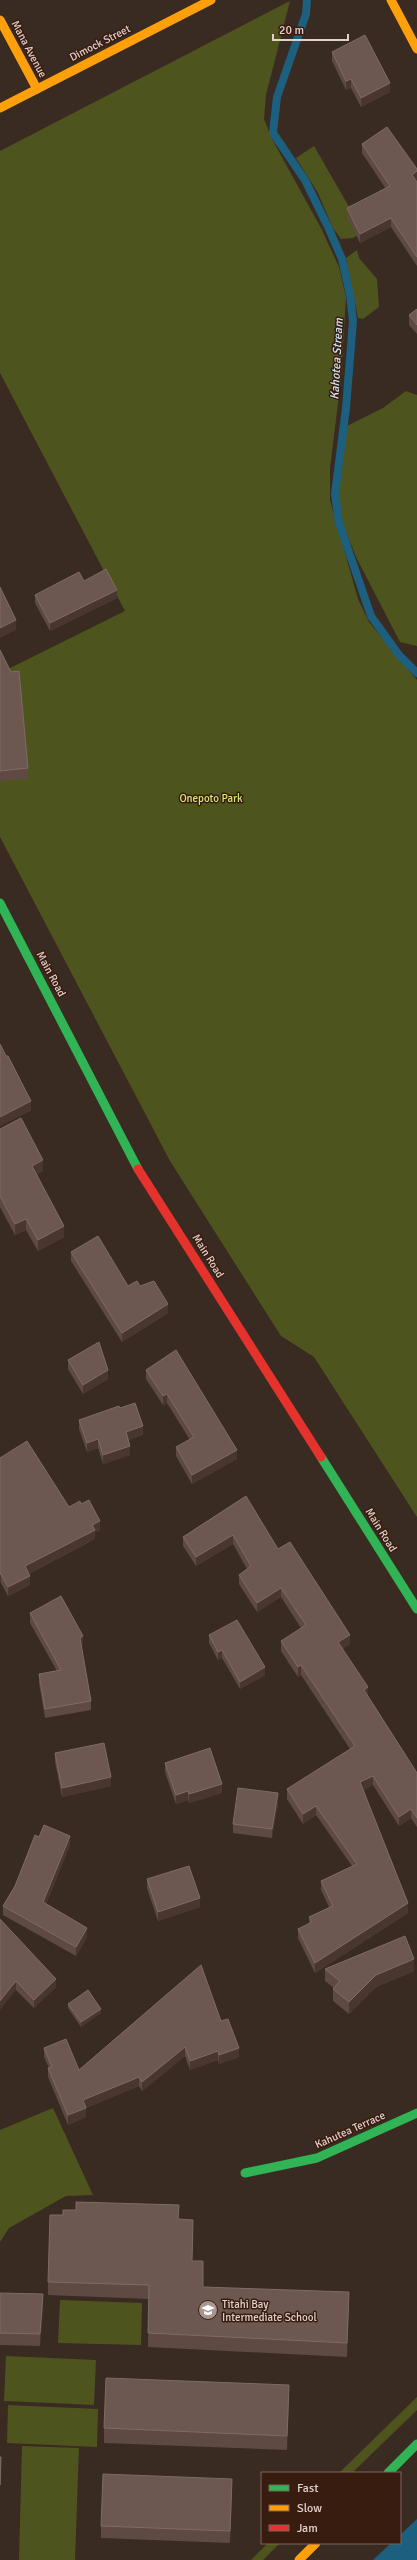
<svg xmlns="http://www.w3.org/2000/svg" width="417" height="2560" font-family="Signika,sans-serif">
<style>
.green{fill:#4e541e}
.water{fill:#1c5f7f}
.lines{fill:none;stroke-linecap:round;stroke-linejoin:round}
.stream{stroke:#1c5f7f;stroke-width:8}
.fast{stroke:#30b455;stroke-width:9}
.slow{stroke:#ff9f0a;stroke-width:9}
.jam{stroke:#e5322d;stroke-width:9}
.wall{fill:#5e4a42}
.shaded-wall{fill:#49372f}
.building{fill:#6c5850;stroke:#7f6b63}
.labels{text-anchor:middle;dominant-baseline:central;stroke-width:3;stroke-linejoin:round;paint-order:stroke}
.street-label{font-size:11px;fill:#e3d0c8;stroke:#381c10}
.park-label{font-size:11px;fill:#d6e974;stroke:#381c10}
.poi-label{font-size:11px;fill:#e3d0c8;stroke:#381c10;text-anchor:start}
.water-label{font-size:12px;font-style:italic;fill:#cfe4f1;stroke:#381c10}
</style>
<rect width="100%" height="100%" fill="#392a22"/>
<g class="green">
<polygon points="290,1 266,95 264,119 272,139 321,228 339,267 346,297 341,379 330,468 330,500 358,599 369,622 417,680 417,1517 314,1357 281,1336 170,1161 0,837 0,673 125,611 0,373 0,151"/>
<polygon points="314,146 363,231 353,238 341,239 333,228 318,193 296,158"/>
<polygon points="357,250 359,258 377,279 379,307 363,319 358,318 346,258"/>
<polygon points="406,391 417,395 417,646 400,642 357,559 339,515 338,494 347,426 383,408"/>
<polygon points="53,2108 93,2195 66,2196 9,2228 0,2242 0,2130"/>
<polygon points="60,2300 142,2303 141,2345 58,2343"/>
<polygon points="6,2356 96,2360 94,2405 4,2401"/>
<polygon points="417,2397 417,2410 352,2473 339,2473"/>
<polygon points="8,2405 98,2409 97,2447 7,2443"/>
<polygon points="22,2446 79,2448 75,2560 19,2560"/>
<polygon points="268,2543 280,2543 263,2560 251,2560"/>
</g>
<polygon class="water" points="417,2519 417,2560 373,2560 391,2543 400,2543 400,2535"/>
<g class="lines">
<polyline class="stream" points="307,0 306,14 277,97 273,133 305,180 329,229 342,259 350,295 353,321 346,408 335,494 339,523 371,616 399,655 417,673"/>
<g class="fast">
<polyline points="0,903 138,1169"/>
<polyline points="321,1457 417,1609"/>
<polyline points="245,2173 317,2158 417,2113"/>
<polyline points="388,2473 417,2444"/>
</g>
<g class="slow">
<polyline points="391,0 417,49"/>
<polyline points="0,20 37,89"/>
<polyline points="0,108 211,0"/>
<polyline points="299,2560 316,2543"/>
</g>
<polyline class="jam" points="138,1169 321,1457"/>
</g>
<g class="wall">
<polygon points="332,52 390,92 361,107 351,88 346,90 332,61"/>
<polygon points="362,144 417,169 417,180 416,181 417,182 417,266 391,227 360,243 347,217 347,208 386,189 362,153"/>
<polygon points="417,309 417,334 409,325 409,315"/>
<polygon points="84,581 117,598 50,631 35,603 35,595"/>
<polygon points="0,650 28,768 28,779 0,781"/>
<polygon points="0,1129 43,1171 37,1174 64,1237 38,1251 26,1230 15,1235 0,1207"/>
<polygon points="71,1252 128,1286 140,1286 168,1313 122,1342 71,1261"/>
<polygon points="68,1360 108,1379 83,1394 68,1369"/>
<polygon points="146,1370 237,1459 192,1484 176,1456 176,1447 190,1440 167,1403 163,1405 146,1379"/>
<polygon points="120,1408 143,1435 128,1440 130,1455 103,1464 98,1448 87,1452 79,1429 79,1420"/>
<polygon points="0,1458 69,1507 81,1504 100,1530 95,1532 95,1539 29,1574 30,1585 8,1596 1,1583 0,1583"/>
<polygon points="246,1496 278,1549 350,1644 342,1649 368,1696 417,1773 417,1827 411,1818 399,1826 373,1785 363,1790 408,1913 315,1973 298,1938 298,1929 309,1924 309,1917 329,1907 321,1890 321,1881 352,1866 316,1815 303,1824 287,1799 287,1789 350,1749 301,1675 298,1677 281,1651 281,1641 301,1628 281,1597 257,1612 239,1584 239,1575 247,1569 233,1544 196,1566 183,1546 183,1537"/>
<polygon points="30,1613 83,1645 81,1646 91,1701 91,1710 45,1718 39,1683 39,1674 57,1671 30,1623"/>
<polygon points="209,1635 265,1675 240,1689 222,1658 218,1660 209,1643"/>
<polygon points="55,1753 111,1786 62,1797 55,1762"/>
<polygon points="165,1763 222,1793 189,1803 188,1800 176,1804 165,1772"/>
<polygon points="278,1803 272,1838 233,1833 233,1824"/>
<polygon points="39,1837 70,1845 46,1904 87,1937 76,1956 3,1915 3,1906 15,1886"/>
<polygon points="147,1879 200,1907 158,1921 147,1888"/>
<polygon points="0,1919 56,1987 34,2008 16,1990"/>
<polygon points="325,1969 414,1971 376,1987 349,2014 333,2001 333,1989 334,1988 325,1981"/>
<polygon points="68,2004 101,2013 81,2027 68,2008"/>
<polygon points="221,2021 239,2057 219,2064 218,2060 190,2070 185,2056 142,2091 139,2086 86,2108 86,2117 68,2125 48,2077 48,2068 49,2068 44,2057 44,2048 79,2070"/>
<polygon points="179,2219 193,2233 192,2261 203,2287 349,2305 347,2357 148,2347 149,2299 48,2295 48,2282"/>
<polygon points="0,2293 43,2306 40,2346 0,2345"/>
<polygon points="289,2399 287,2450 104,2443 104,2428"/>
<polygon points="232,2492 230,2543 101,2538 101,2526"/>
</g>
<g class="shaded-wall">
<polygon points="351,79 351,88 346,90 346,81"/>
<polygon points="390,83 390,92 361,107 361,98"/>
<polygon points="417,171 417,180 412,184 412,175"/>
<polygon points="391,218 391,227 360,243 360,234"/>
<polygon points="117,590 117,598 50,631 50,623"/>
<polygon points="16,620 16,630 0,638 0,628"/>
<polygon points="31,1101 31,1111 0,1126 0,1117"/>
<polygon points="43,1160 43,1171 32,1177 32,1166"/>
<polygon points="26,1219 26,1230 15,1235 15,1224"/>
<polygon points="64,1226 64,1237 38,1251 38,1240"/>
<polygon points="168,1304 168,1313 122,1342 122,1333"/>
<polygon points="108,1370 108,1379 83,1394 83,1385"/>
<polygon points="167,1394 167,1403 163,1405 163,1396"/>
<polygon points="143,1426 143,1435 126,1441 126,1432"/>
<polygon points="98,1439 98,1448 87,1452 87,1443"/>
<polygon points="130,1446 130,1455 103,1464 103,1455"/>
<polygon points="237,1450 237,1459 192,1484 192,1475"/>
<polygon points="100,1521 100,1530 95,1532 95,1539 25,1576 25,1566 92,1525"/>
<polygon points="233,1535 233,1544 196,1566 196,1557"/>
<rect x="0" y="1574" width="1" height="9"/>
<polygon points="30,1576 30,1585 8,1596 8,1587"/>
<polygon points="281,1588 281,1597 257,1612 257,1603"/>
<polygon points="350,1635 350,1644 338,1652 338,1642"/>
<polygon points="83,1636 83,1645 80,1647 80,1638"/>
<polygon points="222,1650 222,1658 218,1660 218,1652"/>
<polygon points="301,1665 301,1675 298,1677 298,1667"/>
<polygon points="265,1667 265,1675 240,1689 240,1682"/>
<polygon points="368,1687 368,1696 364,1690"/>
<polygon points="373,1776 373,1785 360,1792 360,1782"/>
<polygon points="111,1777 111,1786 62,1797 62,1788"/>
<polygon points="222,1784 222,1793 189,1803 189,1794"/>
<polygon points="188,1791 188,1800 176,1804 176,1795"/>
<polygon points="278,1793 278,1803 272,1838 272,1829"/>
<polygon points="316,1806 316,1815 303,1824 303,1814"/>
<polygon points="411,1809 411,1818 399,1826 399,1817"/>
<polygon points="70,1836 70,1845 43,1911 43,1902"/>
<polygon points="200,1898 200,1907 158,1921 158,1912"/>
<polygon points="408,1903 408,1913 315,1973 315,1963"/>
<polygon points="87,1928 87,1937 76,1956 76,1947"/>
<polygon points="414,1959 414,1971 376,1987 349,2014 349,2002 376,1975"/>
<polygon points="56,1979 56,1987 34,2008 34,2000"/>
<polygon points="16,1981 16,1990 0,2010 0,2001"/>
<polygon points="101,2009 101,2013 81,2027 81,2022"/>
<polygon points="185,2047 185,2056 142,2091 142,2082"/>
<polygon points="239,2048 239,2057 219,2064 219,2055"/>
<polygon points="218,2051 218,2060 190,2070 190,2061"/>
<polygon points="139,2077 139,2086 86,2108 86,2117 68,2125 68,2115 83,2100"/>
<polygon points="349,2292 349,2305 347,2357 347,2343"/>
<polygon points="43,2294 43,2306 40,2346 40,2334"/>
<polygon points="289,2385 289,2399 287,2450 287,2436"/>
<polygon points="232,2479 232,2492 230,2543 230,2531"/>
</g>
<g class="building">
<polygon points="365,35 390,83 361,98 351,79 346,81 332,52"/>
<polygon points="387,127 417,169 417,171 412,175 417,182 417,257 391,218 360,234 347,208 390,186 362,144"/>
<polygon points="417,309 417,325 409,315"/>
<polygon points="106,569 117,590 50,623 35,595 79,572 84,581"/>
<polygon points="0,587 16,620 0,628"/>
<polygon points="0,650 11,672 19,671 28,768 0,771"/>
<polygon points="0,1044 6,1056 8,1056 31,1101 0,1117"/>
<polygon points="21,1118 43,1160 32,1166 64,1226 38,1240 26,1219 15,1224 0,1196 0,1129"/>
<polygon points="98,1236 128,1286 137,1281 140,1286 154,1281 168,1304 122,1333 71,1252"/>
<polygon points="99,1342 108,1370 83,1385 68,1360"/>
<polygon points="176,1350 237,1450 192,1475 176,1447 194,1437 167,1394 163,1396 146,1370"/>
<polygon points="135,1403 143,1426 126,1432 130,1446 103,1455 98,1439 87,1443 79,1420 119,1406 120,1408"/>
<polygon points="27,1441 69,1507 80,1501 81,1504 89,1500 100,1521 92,1525 95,1530 25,1566 30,1576 8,1587 1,1574 0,1574 0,1458"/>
<polygon points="246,1496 278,1549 290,1542 350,1635 338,1642 368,1687 364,1690 417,1773 417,1818 411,1809 399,1817 373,1776 360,1782 408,1903 315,1963 298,1929 312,1922 309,1917 333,1906 321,1881 357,1864 316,1806 303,1814 287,1789 355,1746 301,1665 298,1667 281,1641 306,1625 281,1588 257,1603 239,1575 251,1566 233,1535 196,1557 183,1537"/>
<polygon points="61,1596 83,1636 80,1638 91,1701 45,1709 39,1674 61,1670 30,1613"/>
<polygon points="237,1620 265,1667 240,1682 222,1650 218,1652 209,1635"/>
<polygon points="104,1743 111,1777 62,1788 55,1753"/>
<polygon points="210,1748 222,1784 189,1794 188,1791 176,1795 165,1763"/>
<polygon points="238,1788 278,1793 272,1829 233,1824"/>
<polygon points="44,1825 70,1836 43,1902 87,1928 76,1947 3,1906 15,1886 35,1835 39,1837"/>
<polygon points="189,1866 200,1898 158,1912 147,1879"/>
<polygon points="0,1919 56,1979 34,2000 16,1981 0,2001"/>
<polygon points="405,1936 414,1959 376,1975 349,2002 333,1989 340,1981 325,1969"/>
<polygon points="201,1965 221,2021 228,2019 239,2048 219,2055 218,2051 190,2061 185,2047 142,2082 139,2077 83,2100 86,2108 68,2115 48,2068 52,2067 44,2048 66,2039 79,2070"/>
<polygon points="88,1990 101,2009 81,2022 68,2004"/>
<polygon points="76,2202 179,2205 178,2219 193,2220 192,2261 203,2261 203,2287 349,2292 347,2343 148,2333 149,2285 48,2282 50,2215 63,2215 63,2210 76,2210"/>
<polygon points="0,2293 43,2294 40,2334 0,2333"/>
<polygon points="106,2378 289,2385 287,2436 104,2428"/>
<polygon points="0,2457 1,2457 0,2485"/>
<polygon points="103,2474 232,2479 230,2531 101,2526"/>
</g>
<defs>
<g id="school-disc" transform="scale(1)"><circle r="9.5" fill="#a8968e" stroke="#381c10"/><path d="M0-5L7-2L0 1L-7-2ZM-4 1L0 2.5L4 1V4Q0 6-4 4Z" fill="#fff"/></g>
</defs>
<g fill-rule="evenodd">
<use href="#school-disc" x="208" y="2310"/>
</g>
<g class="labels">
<g class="street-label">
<text transform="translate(100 43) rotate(-27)">Dimock Street</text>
<text transform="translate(29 49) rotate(62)">Mana Avenue</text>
<text transform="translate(51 974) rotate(62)">Main Road</text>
<text transform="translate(208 1256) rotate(58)">Main Road</text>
<text transform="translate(381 1530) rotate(58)">Main Road</text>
<text transform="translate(350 2130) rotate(-24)">Kahutea Terrace</text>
</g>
<g class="park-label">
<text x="211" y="798">Onepoto Park</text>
</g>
<g class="poi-label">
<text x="222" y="2304">Titahi Bay<tspan x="222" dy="13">Intermediate School</tspan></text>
</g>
<g class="water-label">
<text transform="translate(337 359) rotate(-87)">Kahotea Stream</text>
</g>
</g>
<rect x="261" y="2472" width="140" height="72" fill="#381c10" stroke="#7c645a"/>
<rect x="269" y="2485" width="20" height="6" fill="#30b455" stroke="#7c645a"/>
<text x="297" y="2492" font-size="12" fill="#e3d0c8">Fast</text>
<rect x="269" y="2505" width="20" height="6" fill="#ff9f0a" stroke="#7c645a"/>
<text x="297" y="2512" font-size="12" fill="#e3d0c8">Slow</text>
<rect x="269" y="2525" width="20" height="6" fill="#e5322d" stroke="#7c645a"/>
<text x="297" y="2532" font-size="12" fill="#e3d0c8">Jam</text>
<path d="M273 34v6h75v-6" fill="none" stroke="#e3d0c8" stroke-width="2"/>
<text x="279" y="34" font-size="12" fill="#e3d0c8" stroke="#381c10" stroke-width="3" paint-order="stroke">20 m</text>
</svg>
